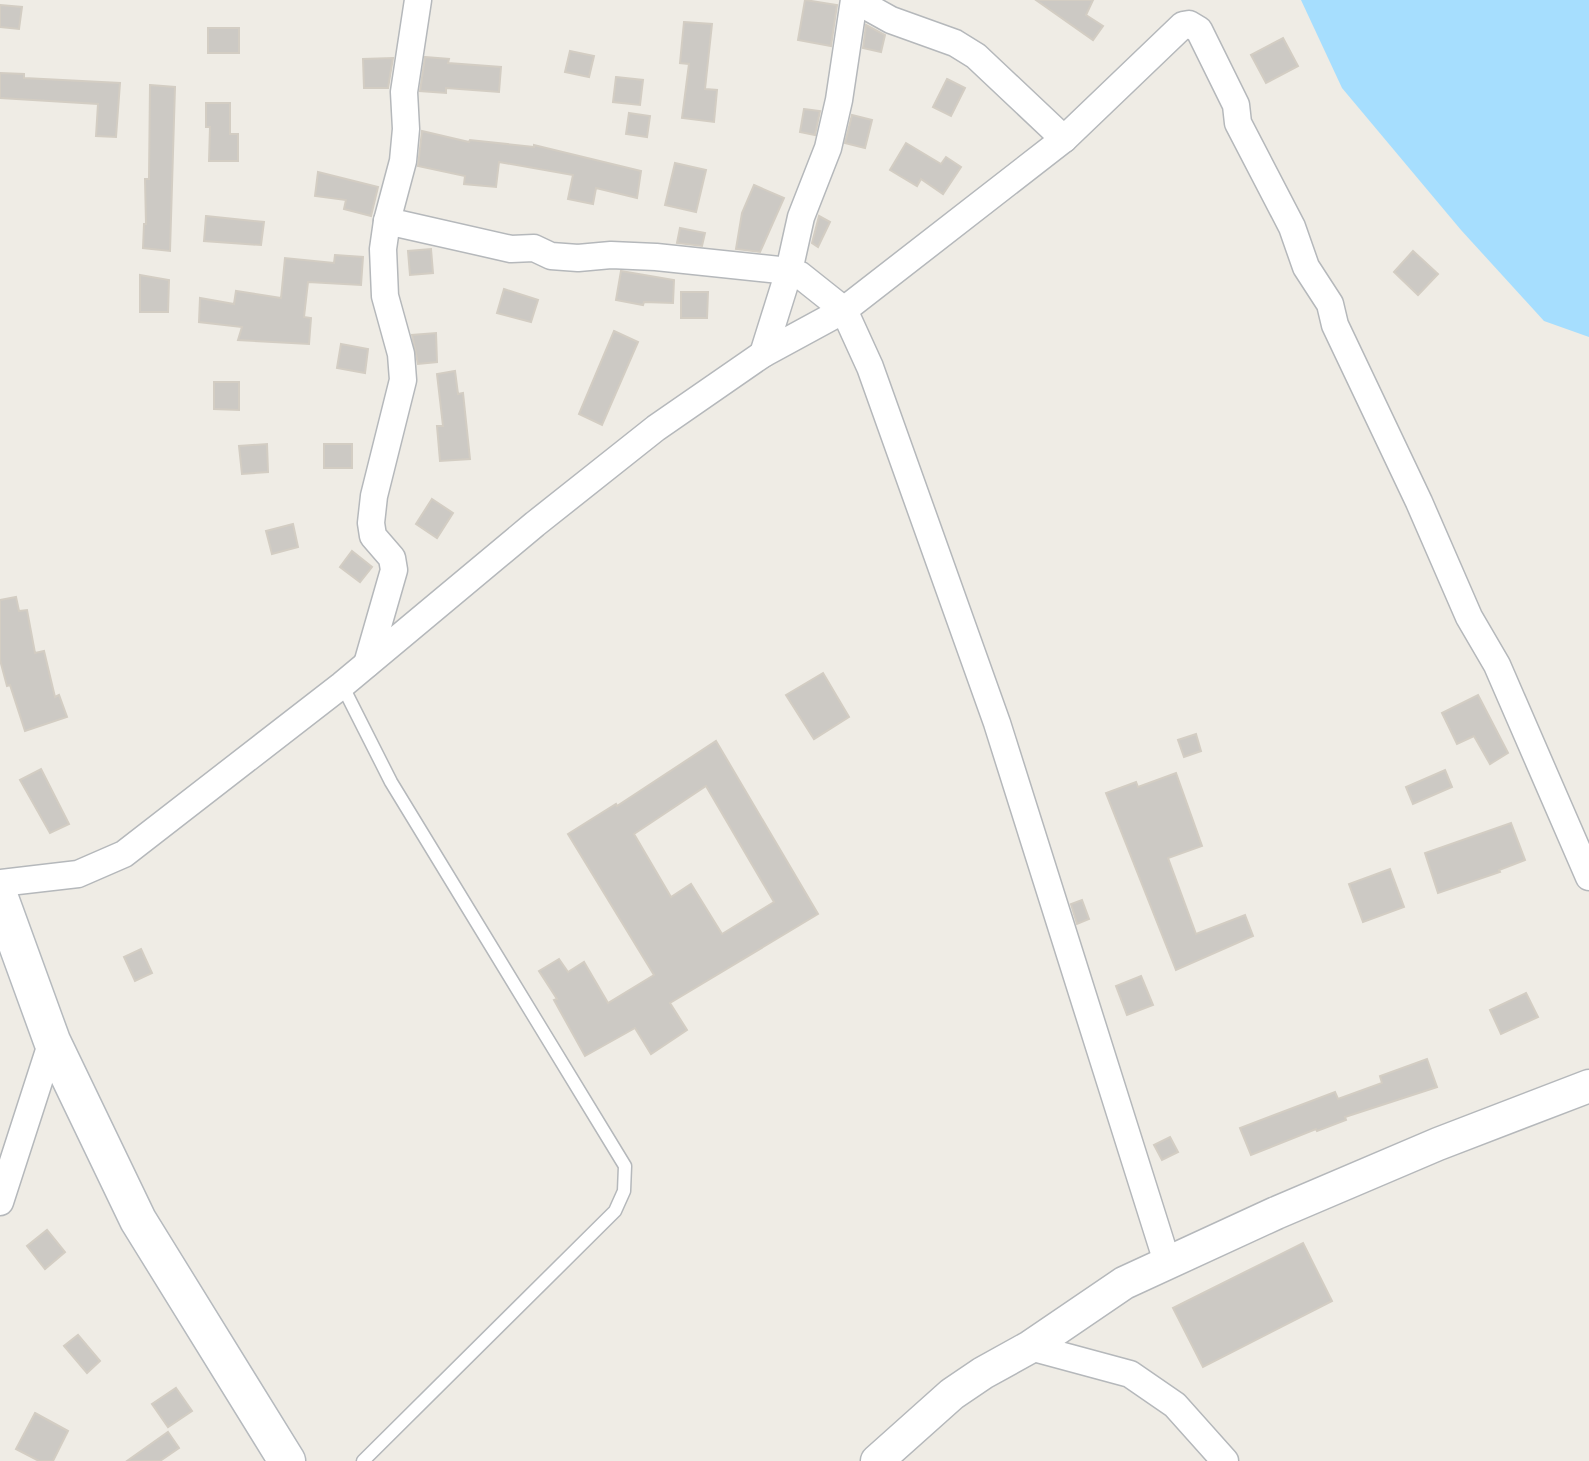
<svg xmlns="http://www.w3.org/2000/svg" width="1589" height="1461" font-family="Quicksand,sans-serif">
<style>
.water{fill:#a6defe}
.building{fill:#ccc9c4;stroke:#d3cdc3;stroke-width:2;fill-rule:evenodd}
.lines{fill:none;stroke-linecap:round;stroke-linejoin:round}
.service-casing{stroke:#b5b8bb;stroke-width:15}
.minor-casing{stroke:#b5b8bb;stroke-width:29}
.tertiary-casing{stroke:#b5b8bb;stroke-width:35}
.secondary-casing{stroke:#b6babe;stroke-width:39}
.service{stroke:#fff;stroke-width:12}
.minor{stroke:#fff;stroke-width:26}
.tertiary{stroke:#fff;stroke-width:32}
.secondary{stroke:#fff;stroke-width:36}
</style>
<rect width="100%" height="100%" fill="#efece5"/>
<polygon class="water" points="1301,0 1589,0 1589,337 1544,321 1461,230 1342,88"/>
<g class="building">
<polygon points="805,0 837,5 831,46 798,40"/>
<polygon points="1036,0 1093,0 1086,15 1103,26 1093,40"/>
<polygon points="0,5 22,7 19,29 0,27"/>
<polygon points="684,22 712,24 705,89 717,90 714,122 682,118 689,64 680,63"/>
<polygon points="866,25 885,35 881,52 863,48"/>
<rect x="208" y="28" width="31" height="25"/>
<polygon points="1283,38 1298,66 1266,83 1251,55"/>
<polygon points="570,51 594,56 589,77 565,72"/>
<polygon points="425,57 449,59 448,63 501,67 499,92 446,88 446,93 420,91"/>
<polygon points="393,58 388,88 364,88 363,59"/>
<polygon points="0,73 24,74 24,78 120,83 116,137 96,136 98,104 0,98"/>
<polygon points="616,77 643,80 640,105 613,102"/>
<polygon points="947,79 965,88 951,116 933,107"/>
<polygon points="150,85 175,87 170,251 143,248 144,224 146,224 145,179 149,179"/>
<polygon points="206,103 230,103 230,134 238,134 238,161 209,161 210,127 206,127"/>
<polygon points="804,109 820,111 815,135 800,132"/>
<polygon points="629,113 650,116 647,137 626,134"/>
<polygon points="852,115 872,120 865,148 845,143"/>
<polygon points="422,131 469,142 470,140 534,147 534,145 641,171 637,198 596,188 593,204 568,199 573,175 499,162 496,187 464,184 465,176 418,166"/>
<polygon points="906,143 941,164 946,157 961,167 943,194 921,179 917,186 890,170"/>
<polygon points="675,163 706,170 696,212 665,205"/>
<polygon points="318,172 378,187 371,216 344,209 346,200 315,196"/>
<polygon points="754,185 784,198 760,252 736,249 742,213"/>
<polygon points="206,216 264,222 261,245 204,241"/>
<polygon points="819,216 830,222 818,247 812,243"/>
<polygon points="680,228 705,233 702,246 677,243"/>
<polygon points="431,249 433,273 410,275 408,251"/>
<polygon points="1413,251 1438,274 1418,295 1394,272"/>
<polygon points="335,255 363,257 361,285 308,282 304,317 311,318 309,344 238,340 242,327 199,322 200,298 234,304 236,291 281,298 285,258 334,263"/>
<polygon points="621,271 674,280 673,303 644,302 643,305 616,300"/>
<polygon points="140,275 169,280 168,312 140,312"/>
<polygon points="504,289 538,300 531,322 497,313"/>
<polygon points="681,292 708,292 707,318 681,318"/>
<polygon points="614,331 638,342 602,425 579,414"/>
<polygon points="436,333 437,362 418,364 412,335"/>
<polygon points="341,344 368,349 365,373 337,368"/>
<polygon points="455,371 458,394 463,393 470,459 440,461 437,426 443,426 437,374"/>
<polygon points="214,382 239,382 239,410 214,409"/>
<polygon points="267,444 268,472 242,474 239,446"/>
<rect x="324" y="444" width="28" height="24"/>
<polygon points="432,499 453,513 437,538 416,524"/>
<polygon points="293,524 298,547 272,554 266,531"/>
<polygon points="352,551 372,567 360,582 340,567"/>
<polygon points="16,597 19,611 27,610 35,653 44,651 55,697 59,695 67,717 25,731 10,685 7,686 0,660 0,600"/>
<polygon points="823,673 849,717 814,739 786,695"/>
<polygon points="1478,695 1508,753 1490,764 1474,736 1457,744 1442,713"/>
<polygon points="1196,734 1201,751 1184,757 1178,740"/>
<path d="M716,741L818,914L670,1003L687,1030L651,1054L635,1028L585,1056L554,1000L557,999L539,971L559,959L568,972L584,962L608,1003L654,975L568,834L616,804L617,806ZM706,786L774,902L722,934L691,884L671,897L634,834Z"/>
<polygon points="41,769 69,824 50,833 20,780"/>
<polygon points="1445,770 1452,787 1413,804 1406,787"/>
<polygon points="1176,773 1202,846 1168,858 1196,934 1245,915 1253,936 1176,970 1106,793 1136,782 1138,787"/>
<polygon points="1511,823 1525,860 1499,870 1500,872 1438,893 1425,853"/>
<polygon points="1390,869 1404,907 1363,922 1349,884"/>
<polygon points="1082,900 1089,919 1077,924 1071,904"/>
<polygon points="141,949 152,973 135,981 124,957"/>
<polygon points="1141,976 1153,1005 1127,1015 1116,986"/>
<polygon points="1526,993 1538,1017 1501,1034 1490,1010"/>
<polygon points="1427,1059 1437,1087 1345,1117 1346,1120 1317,1131 1316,1129 1251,1155 1240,1128 1335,1092 1338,1099 1382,1083 1380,1076"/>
<polygon points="1170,1137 1178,1152 1162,1160 1154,1145"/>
<polygon points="47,1230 65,1252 45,1269 27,1246"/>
<polygon points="1303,1243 1332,1301 1203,1367 1173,1308"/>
<polygon points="78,1335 100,1361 87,1373 64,1346"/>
<polygon points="176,1388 192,1411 168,1427 152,1404"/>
<polygon points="35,1413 68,1431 53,1461 39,1461 16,1449"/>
<polygon points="168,1432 179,1448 160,1461 127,1461"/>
</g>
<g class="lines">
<g class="service-casing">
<polyline id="service" points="342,685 391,782 625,1166 624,1191 615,1211 363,1461"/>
</g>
<g class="minor-casing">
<g id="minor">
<polyline points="855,0 891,20 955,43 976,56 1064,139"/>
<polyline points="387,221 511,249 534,248 551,256 578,258 611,255 656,257 789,271 800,275 844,310 870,367 997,723 1167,1262"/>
<polyline points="763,354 789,271 801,217 828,148 839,100 854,0"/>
<polyline points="367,664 394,570 392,558 373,536 371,523 374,496 403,380 401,354 385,296 383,249 387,221 403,161 406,129 404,92 418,0"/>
<polyline points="0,883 78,874 124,854 342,685 535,524 656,428 763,354 844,310 1064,139 1183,25 1189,24 1199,30 1236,105 1238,123 1292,227 1306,267 1330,304 1335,325 1419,502 1469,617 1497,665 1589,877"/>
<polyline points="0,1202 52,1041"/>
<polyline points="1030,1347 1130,1374 1175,1405 1225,1461"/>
</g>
</g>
<g class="tertiary-casing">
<polyline id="tertiary" points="877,1461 952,1394 983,1373 1030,1347 1124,1283 1276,1213 1438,1144 1589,1086"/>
</g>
<g class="secondary-casing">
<polyline id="secondary" points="0,898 52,1041 138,1220 287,1461"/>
</g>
<use href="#service" class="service"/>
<use href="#minor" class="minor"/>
<use href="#tertiary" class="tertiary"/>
<use href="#secondary" class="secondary"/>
</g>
</svg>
